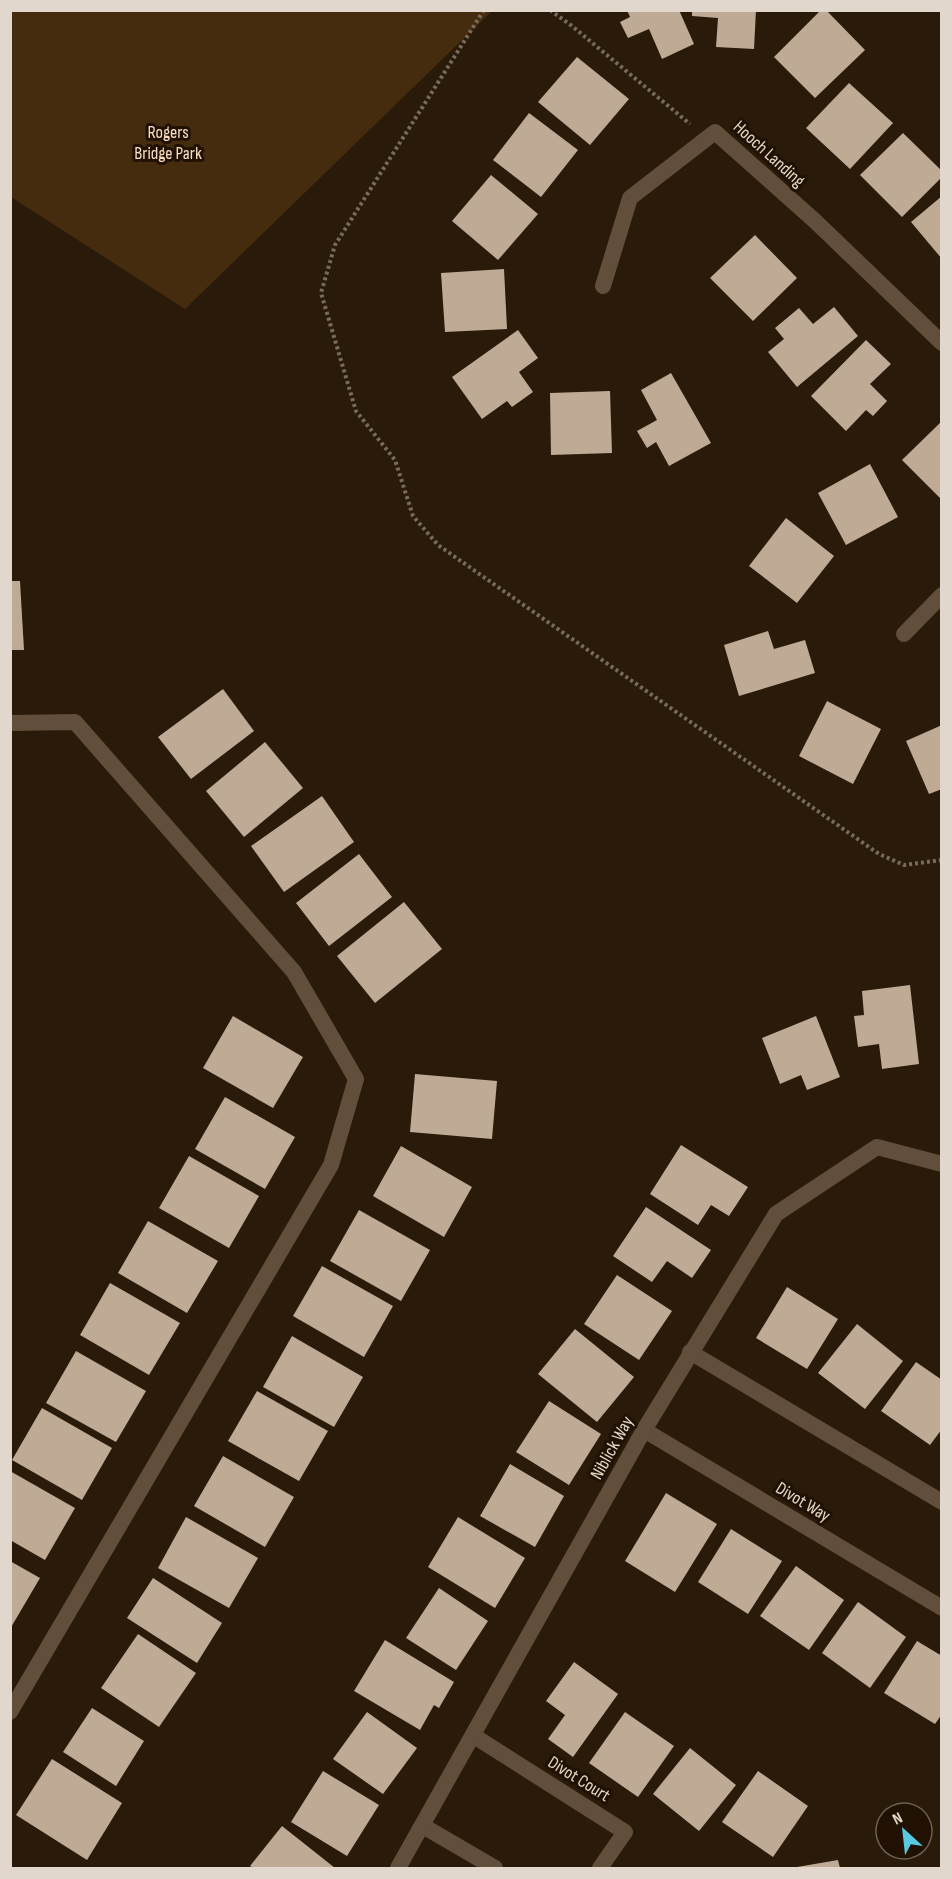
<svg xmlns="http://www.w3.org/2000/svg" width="952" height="1879" font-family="'Sofia Sans Condensed',sans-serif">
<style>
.green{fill:#462c0f}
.building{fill:#bfaa95}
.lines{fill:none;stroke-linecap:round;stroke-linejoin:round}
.path{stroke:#786a5c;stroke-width:4;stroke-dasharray:3 3;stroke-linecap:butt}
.minor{stroke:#614e3b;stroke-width:16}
.labels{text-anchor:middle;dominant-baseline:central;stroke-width:6;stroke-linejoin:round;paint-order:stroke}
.park-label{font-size:18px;fill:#fadec4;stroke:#201102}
.street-label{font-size:18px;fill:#e2d7cc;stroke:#201102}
</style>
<rect width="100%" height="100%" fill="#2a1a09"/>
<polygon class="green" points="10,11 11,10 492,11 185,309 11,197"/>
<g class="building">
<polygon points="627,10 679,10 694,44 662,59 649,29 628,38 620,22 630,17"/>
<polygon points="692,10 756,10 754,49 716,47 718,18 692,16"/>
<polygon points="821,10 826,10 865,50 815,98 774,57"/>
<polygon points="577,57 629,99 590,145 538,102"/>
<polygon points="849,83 893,123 850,169 806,128"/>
<polygon points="529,113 578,150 541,197 493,160"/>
<polygon points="903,133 942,171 942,177 902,217 860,175"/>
<polygon points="491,175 538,214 498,260 452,221"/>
<polygon points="942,196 942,259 911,222"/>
<polygon points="755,235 797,278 753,321 710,278"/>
<polygon points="504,269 507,329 445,332 441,273"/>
<polygon points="834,307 858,336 797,387 768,352 784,339 775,328 799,308 813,324"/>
<polygon points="518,330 538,358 519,372 533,392 512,407 507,401 482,419 452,377"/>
<polygon points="866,340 891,364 870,384 887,401 873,416 866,410 846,431 811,396"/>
<polygon points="671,373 711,443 669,466 656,442 647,448 637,431 657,420 641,390"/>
<polygon points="610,391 612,453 551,455 550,393"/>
<polygon points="942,421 942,500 902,460"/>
<polygon points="870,464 898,517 846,545 818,493"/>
<polygon points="786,518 834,556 797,603 749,566"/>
<polygon points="10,581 20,581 24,650 10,650"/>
<polygon points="768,631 774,649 805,640 815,673 739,696 724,645"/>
<polygon points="223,689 254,731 191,779 158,737"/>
<polygon points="827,701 881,729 853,784 799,756"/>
<polygon points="942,725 942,789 929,794 906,741"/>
<polygon points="265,742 303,788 244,837 206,791"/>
<polygon points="322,796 354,842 284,892 251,846"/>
<polygon points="359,854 392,897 329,946 296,903"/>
<polygon points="404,902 442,949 375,1003 337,956"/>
<polygon points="910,985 919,1064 882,1069 879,1044 858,1047 854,1016 864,1015 862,991"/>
<polygon points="233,1016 303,1057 273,1108 203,1068"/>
<polygon points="816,1016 840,1077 807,1090 801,1075 780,1084 762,1038"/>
<polygon points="415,1074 497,1081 492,1139 410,1132"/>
<polygon points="225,1097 295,1137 265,1189 195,1149"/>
<polygon points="681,1145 748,1187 729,1216 711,1205 698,1225 650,1194"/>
<polygon points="401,1146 472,1187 444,1237 373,1196"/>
<polygon points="189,1156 259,1196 229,1248 159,1208"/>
<polygon points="646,1207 711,1250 692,1278 667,1261 652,1282 613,1256"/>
<polygon points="359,1210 430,1250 401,1301 330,1261"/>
<polygon points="148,1221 218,1261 187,1313 118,1273"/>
<polygon points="322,1266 393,1306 364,1357 293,1316"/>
<polygon points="617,1275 672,1311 639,1360 584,1324"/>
<polygon points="110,1283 180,1323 149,1375 80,1335"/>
<polygon points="787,1287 838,1319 807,1369 756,1338"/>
<polygon points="857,1324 903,1361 865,1409 818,1373"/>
<polygon points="575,1329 634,1377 597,1422 538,1374"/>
<polygon points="292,1336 363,1377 334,1427 263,1387"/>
<polygon points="76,1351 146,1391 116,1442 46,1403"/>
<polygon points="916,1362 942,1380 942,1429 930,1445 881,1411"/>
<polygon points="257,1391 328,1431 299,1481 228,1441"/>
<polygon points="549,1401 601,1434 569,1485 516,1452"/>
<polygon points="42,1408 112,1448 82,1500 12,1460"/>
<polygon points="223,1456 294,1497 265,1547 194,1506"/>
<polygon points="510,1464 564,1496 535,1547 480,1516"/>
<polygon points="10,1471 75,1508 45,1560 10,1540"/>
<polygon points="666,1493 717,1524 675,1592 625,1561"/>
<polygon points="186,1517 258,1558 229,1608 158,1568"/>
<polygon points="458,1517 525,1558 495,1608 428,1567"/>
<polygon points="731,1529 782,1561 748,1614 698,1582"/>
<polygon points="10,1561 40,1578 10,1629"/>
<polygon points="796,1566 844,1600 809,1650 760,1616"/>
<polygon points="153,1578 222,1623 197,1663 127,1618"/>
<polygon points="439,1588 488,1621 456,1670 406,1638"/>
<polygon points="858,1602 906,1637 870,1688 822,1653"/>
<polygon points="138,1634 196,1673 159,1727 101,1688"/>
<polygon points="385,1640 454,1682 439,1708 434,1705 420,1730 354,1691"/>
<polygon points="917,1641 942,1656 942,1714 935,1724 884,1693"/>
<polygon points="574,1662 618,1694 573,1757 548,1739 565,1715 546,1701"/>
<polygon points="92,1708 144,1741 116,1786 63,1752"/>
<polygon points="367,1712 417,1748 383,1794 333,1759"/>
<polygon points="625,1712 674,1746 638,1797 589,1763"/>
<polygon points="690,1748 736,1785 699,1831 653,1794"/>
<polygon points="52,1759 122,1803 87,1860 16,1815"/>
<polygon points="323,1771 379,1805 347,1856 291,1822"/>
<polygon points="758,1771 808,1806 773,1857 722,1822"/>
<polygon points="282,1826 335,1868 253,1868 250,1866"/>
<polygon points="838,1860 840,1868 797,1868 797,1867"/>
</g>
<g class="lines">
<g class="path">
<polyline points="484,10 335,245 321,293 356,411 395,460 413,516 438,545 879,854 904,865 942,860"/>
<polyline points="550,10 572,26 690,124"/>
</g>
<g class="minor">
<polyline points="603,286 630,198 715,132 815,221 942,343"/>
<polyline points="904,634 942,595"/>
<polyline points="10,723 75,722 294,972 356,1079 331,1165 10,1712"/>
<polyline points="690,1352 942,1502"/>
<polyline points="644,1430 942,1608"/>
<polyline points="474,1736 625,1832 600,1868"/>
<polyline points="423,1826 495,1868"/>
<polyline points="398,1868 644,1430 776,1214 877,1147 942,1164"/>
</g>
</g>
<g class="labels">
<g class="park-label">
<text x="168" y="132">Rogers<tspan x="168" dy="21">Bridge Park</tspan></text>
</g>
<g class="street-label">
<text transform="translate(769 154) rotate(42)">Hooch Landing</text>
<text transform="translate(612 1448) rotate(-61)">Niblick Way</text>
<text transform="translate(803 1502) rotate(31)">Divot Way</text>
<text transform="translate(579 1779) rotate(32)">Divot Court</text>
</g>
</g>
<rect width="952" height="1879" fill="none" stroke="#e2d7cc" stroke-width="24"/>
<g transform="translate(904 1831) rotate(333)"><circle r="28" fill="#201102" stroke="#6e6053" stroke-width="1.5"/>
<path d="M0-4.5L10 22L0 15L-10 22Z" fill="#58c9e3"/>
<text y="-9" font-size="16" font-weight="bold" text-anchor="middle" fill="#e2d7cc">N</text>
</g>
</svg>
